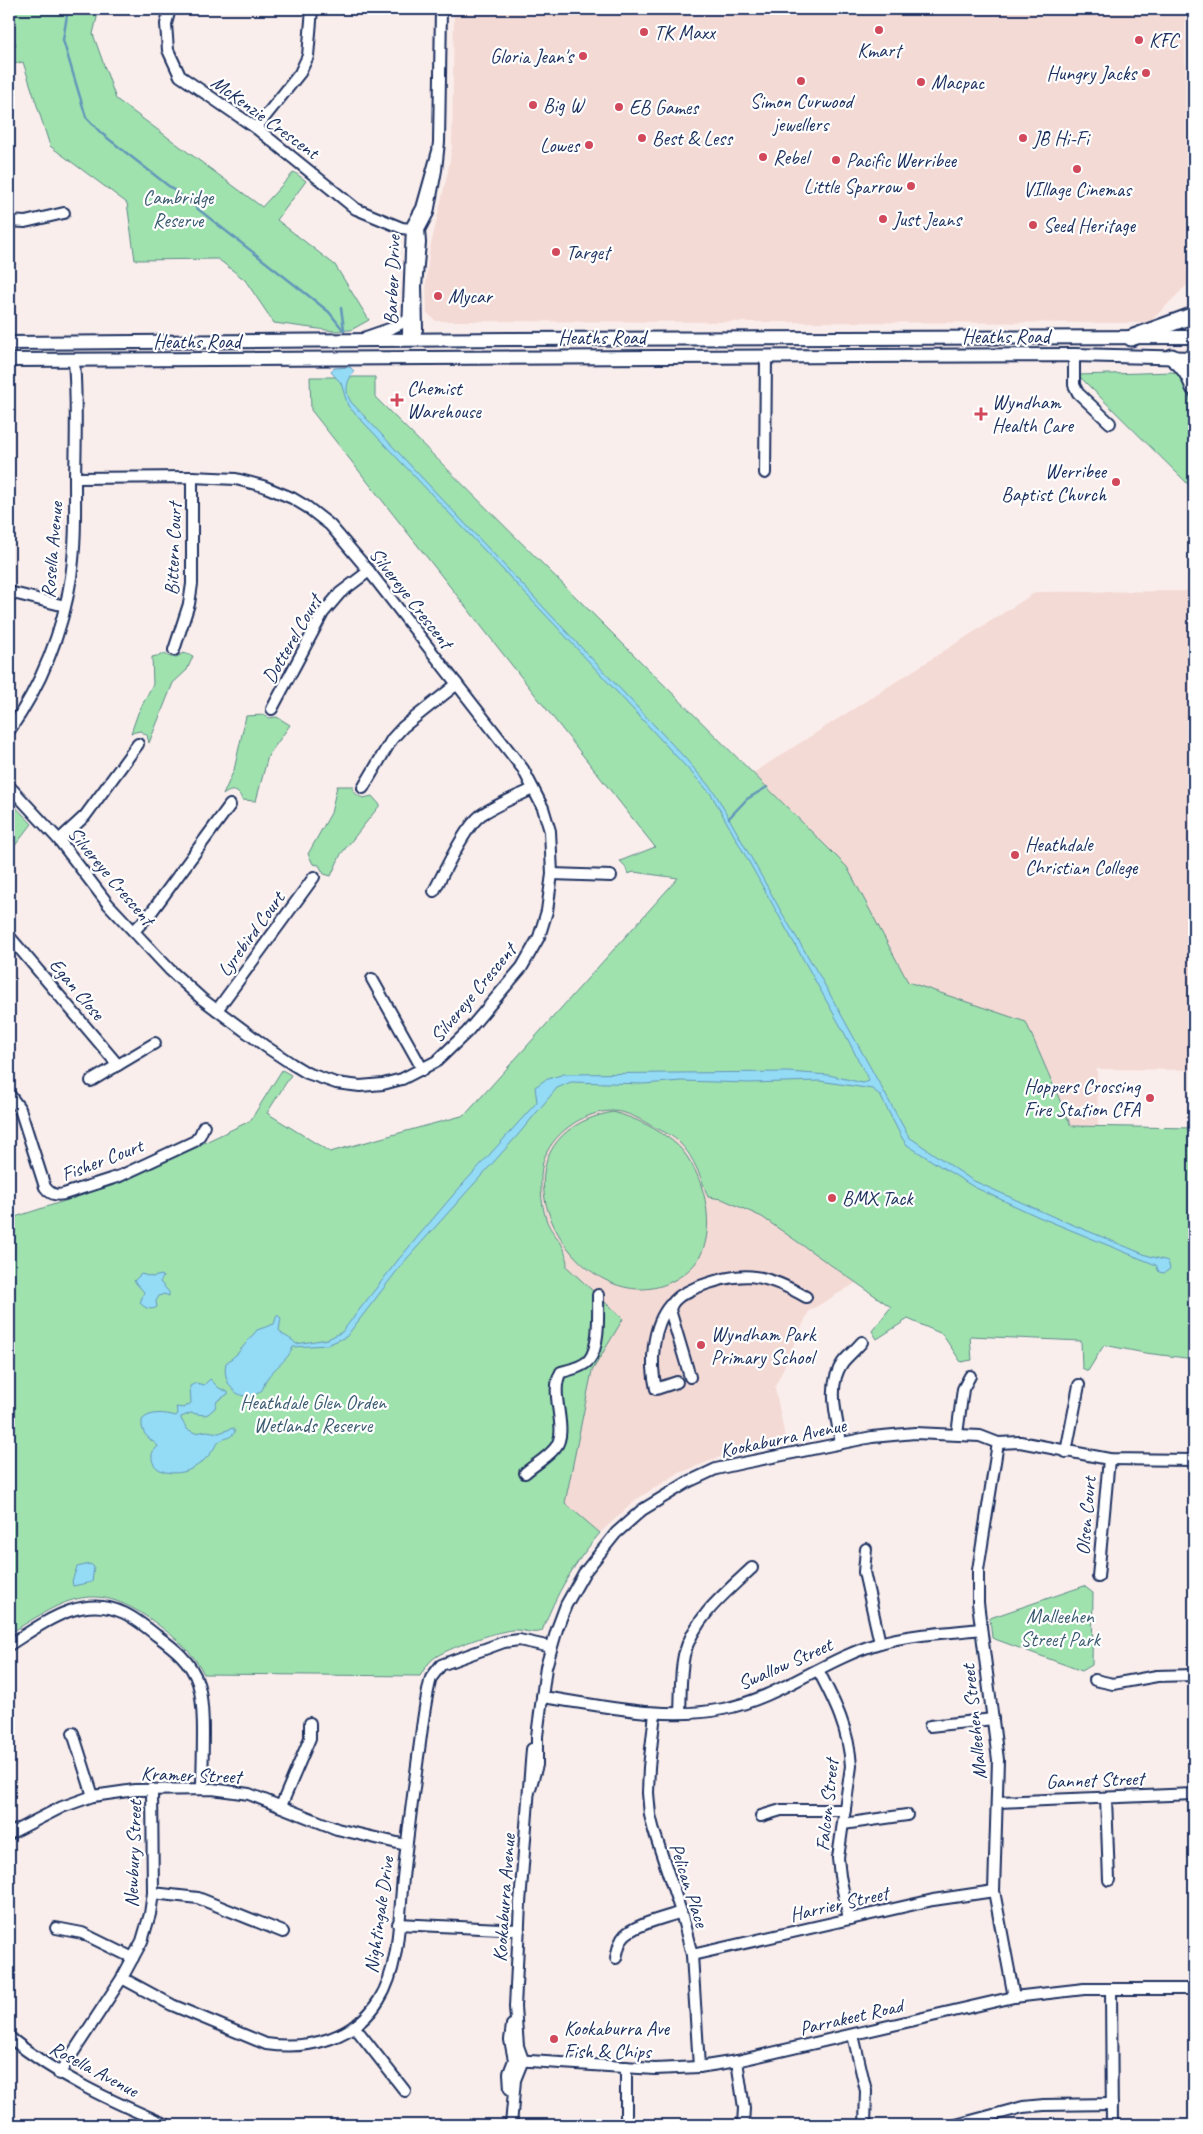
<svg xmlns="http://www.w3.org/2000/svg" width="1203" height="2134" font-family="Caveat,sans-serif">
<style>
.built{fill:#f4dad5}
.green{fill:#9fe2ae;stroke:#5d8886}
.water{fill:#94dbf5;stroke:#6496b9}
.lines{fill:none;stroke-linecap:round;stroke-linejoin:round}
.stream{stroke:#6496b9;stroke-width:2.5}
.minor-casing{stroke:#1b2f5e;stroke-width:14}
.major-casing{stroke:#1b2f5e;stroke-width:16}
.highway-casing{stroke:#1b2f5e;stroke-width:19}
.minor{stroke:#fff;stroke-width:10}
.major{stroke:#fff;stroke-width:12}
.highway{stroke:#fff;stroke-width:15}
.poi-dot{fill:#d1495b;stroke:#fff;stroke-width:2}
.labels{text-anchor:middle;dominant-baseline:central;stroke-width:4.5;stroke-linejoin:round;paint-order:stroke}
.poi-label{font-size:20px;fill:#1b2f5e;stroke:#fff;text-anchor:start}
.street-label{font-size:20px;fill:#1b2f5e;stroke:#fff}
.park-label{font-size:20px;fill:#3c5c72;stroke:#fff}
</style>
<rect width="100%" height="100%" fill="#faeeec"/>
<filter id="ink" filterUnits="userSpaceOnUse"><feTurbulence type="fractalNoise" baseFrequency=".02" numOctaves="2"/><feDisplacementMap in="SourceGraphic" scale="10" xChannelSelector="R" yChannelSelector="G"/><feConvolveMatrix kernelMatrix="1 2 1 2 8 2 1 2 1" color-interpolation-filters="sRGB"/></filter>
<g filter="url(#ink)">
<g class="built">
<polygon points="454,9 1185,9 1187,285 1149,323 436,321 427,313 426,283 429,253 448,171 452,146"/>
<polygon points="1194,591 1194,1070 1097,1069 1098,1126 1071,1126 1026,1022 908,982 847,867 753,773 1036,592"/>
<polygon points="612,1111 632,1115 679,1141 696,1168 708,1197 722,1199 762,1217 856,1283 809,1311 775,1387 786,1442 725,1455 677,1474 637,1499 600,1533 565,1503 592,1371 622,1319 567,1267 567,1253 546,1220 541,1189 542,1164 549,1146 565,1129 590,1115"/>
</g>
<g class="green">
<polygon points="9,9 99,9 93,34 116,99 262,207 294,172 306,181 277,220 335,265 369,320 351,330 334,331 274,323 245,280 218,259 135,260 127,203 50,146 23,62 9,65 9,48 16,45 9,22"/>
<polygon points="1173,372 1183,376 1194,412 1194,490 1078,375"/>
<path d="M310,377H375V397L847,867L908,982L1026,1022L1071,1126L1194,1128V1359L1145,1353L1104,1345L1088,1371L1082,1368L1081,1341L970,1336L972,1360L961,1362L942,1334L908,1319L877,1339L872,1331L891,1307L762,1217L722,1199L708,1197C701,1178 694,1157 680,1143C674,1136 662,1131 654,1127C641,1120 627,1111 612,1111C583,1111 550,1135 543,1162C539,1179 541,1203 546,1219C553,1239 567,1240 567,1267L623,1319L592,1371L565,1503L600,1533C574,1563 556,1594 542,1631C534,1635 522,1629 512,1630C494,1632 448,1648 434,1658C428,1663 424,1669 420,1676L204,1674C193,1652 177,1639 157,1624C95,1578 68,1597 9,1634V1219L117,1184L250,1121L282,1070L291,1075L267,1113L330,1152L465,1115L678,878L634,872L628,874L625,866L620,861L655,847L311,410Z"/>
<path d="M183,653L193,656L187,670L173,683L149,743L147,735L140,731L131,733L138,713L153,684L152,657L165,654C172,659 177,658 183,653Z"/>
<path d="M264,715L269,718L277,717L290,725L268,756L256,801L242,800C239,790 232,788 223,795L234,770L246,716Z"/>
<path d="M337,786H353C353,793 357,795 363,798L372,796L380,805L341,854L331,876L324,874L319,865L313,864L308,854L331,813Z"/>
<polygon points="9,800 32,824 9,853"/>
<path d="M613,1112C635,1118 659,1129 676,1144C705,1170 722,1239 691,1268C595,1356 459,1141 613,1112Z"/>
<polygon points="1084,1586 1093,1593 1092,1665 1082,1671 992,1638 990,1618"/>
</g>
<g class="water">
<path d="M350,367L354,371C347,381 344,391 351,402L685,758L715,793L782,913L822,980L909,1137L972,1180L1054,1217L1146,1255L1168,1261L1170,1269L1164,1273L1159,1272L1156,1265L1039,1217L974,1187L940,1166L907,1145L902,1138L880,1095L872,1089L820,1081L749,1083L681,1081L644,1084L571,1082L557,1088L517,1136L403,1263L346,1337L327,1345L293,1347C288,1361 274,1367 266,1380C264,1384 264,1388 261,1391C241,1407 221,1384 226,1363L237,1354L257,1330L274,1324L277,1315L281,1318L279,1330C283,1337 291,1337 296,1344L328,1339L342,1332L398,1260L454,1194L537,1102L535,1087L545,1080L564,1074L788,1072L829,1075L863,1083L869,1081L846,1036L711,794L556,626L348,406L341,383L331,372L334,368Z"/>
<path d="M141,1274L152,1277L162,1275L163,1277L160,1282L169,1292V1296L164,1294L159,1296L156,1301L157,1307C151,1311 145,1308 140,1303L144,1292L134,1281Z"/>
<path d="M210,1379L219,1388L228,1392V1394L217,1401L215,1408L208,1414L204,1415L191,1413L181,1417V1419L187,1429L195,1433L207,1431L219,1433L233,1428L235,1432C230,1439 226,1437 219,1442C215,1445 213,1451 210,1454C205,1460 198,1466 191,1469C179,1476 150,1475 152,1455C152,1451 156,1449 158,1446C148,1437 141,1435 142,1420C150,1411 165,1413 176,1416L178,1414L176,1407L184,1408L191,1403L190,1386L196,1383L204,1385Z"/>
<polygon points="90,1564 94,1567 92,1582 73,1586 72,1581 77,1567"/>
</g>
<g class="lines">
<g class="stream">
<polyline points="68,9 63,40 86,117 101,133 314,300 329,312 344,331"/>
<polyline points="341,308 344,329"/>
<polyline points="729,818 747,799 767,787"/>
</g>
<g class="minor-casing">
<g id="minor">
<polyline points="170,9 166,24 168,50 180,76 256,128 356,209 402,228 417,230"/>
<polyline points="256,128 300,73 308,56 312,9"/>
<polyline points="438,151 422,208 412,226 408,331 408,336 413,340 417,329 416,286 420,243 419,230 428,213 436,170 439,142 441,9"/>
<polyline points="9,221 25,222 64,213"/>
<polyline points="366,337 392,328 408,320"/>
<polyline points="1074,355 1074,385 1078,393 1110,423"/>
<polyline points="765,473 766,357"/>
<polyline points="9,592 65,606"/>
<polyline points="174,650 189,604 192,584 192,477"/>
<polyline points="272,709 323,613 340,593 369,571"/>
<path d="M9,731C41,686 63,631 71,577C76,543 75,509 75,475C76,437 77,398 74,361"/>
<polyline points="9,786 59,840 108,904 170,970 202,999 265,1046 292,1064 307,1073 336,1083 360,1086 383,1084 402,1079 437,1061 467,1032 522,967 539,937 547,911 552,874 550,831 543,808 523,769 369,571 330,525 307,507 292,498 263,486 236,479 192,477 75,478"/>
<polyline points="363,788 392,739 403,727 457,684"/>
<polyline points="59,840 85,816 138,744"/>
<polyline points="552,874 611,876"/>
<path d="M434,891C445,871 464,828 481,815C497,804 516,797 533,789"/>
<polyline points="134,931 150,914 230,805"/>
<polyline points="9,936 118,1065"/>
<polyline points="372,979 423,1070"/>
<polyline points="217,1010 314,877"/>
<polyline points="91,1081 155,1043"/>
<path d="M9,1094L20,1109L45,1187C50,1194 55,1196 64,1194L120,1176L195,1141L200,1135L204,1126"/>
<path d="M670,1305C652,1326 650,1363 656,1389L677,1382"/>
<path d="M690,1377L670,1310C672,1298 685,1293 695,1288C740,1270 763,1272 806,1297"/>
<polyline points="957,1434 963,1389 970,1376"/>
<path d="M841,1443C837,1418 826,1385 843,1362C849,1355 856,1349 862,1342"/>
<polyline points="998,1443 978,1570 978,1603 998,1760 994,1891 1014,1997"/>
<polyline points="1066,1452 1079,1385"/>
<path d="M525,1473C534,1465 547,1458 555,1448C570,1430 548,1394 561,1372C569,1370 583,1367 589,1360C600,1347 598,1312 598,1295"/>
<polyline points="866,1549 864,1572 880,1643"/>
<polyline points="1098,1577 1109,1459"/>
<path d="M9,1645C44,1623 81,1593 124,1613C135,1618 146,1627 156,1635C174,1648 191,1661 198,1683C206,1708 202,1761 202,1789"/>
<path d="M818,1670C835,1702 849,1730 851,1766L838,1858L840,1876L849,1919"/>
<polyline points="1095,1680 1113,1684 1157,1676 1194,1675"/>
<path d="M542,1697C601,1705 663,1721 723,1709C779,1698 825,1659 880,1643C910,1634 949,1633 981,1629"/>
<polyline points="655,1713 649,1767 648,1793 650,1815 654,1831 681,1912 692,1955 699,2067"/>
<path d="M680,1713C681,1694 680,1674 684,1655C694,1618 724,1594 752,1568"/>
<polyline points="930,1726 993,1719"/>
<polyline points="73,1733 93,1796"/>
<polyline points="529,1792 537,1765 537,1736 546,1667 557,1629 566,1605 584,1573 616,1533 642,1510 688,1482 716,1469 743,1463 872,1437 915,1433 980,1436 998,1443 1020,1442 1109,1459 1194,1460"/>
<polyline points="1106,1798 1109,1880"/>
<polyline points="997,1802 1194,1794"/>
<polyline points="281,1806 310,1738 310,1723"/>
<polyline points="761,1816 781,1810 845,1810"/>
<polyline points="843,1824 907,1815"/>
<polyline points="9,1834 62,1807 93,1796 135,1790 212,1789 249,1794 337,1829 406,1845"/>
<polyline points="153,1893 198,1898 283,1932"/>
<polyline points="398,1924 519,1930"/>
<polyline points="56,1928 82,1933 133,1958"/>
<polyline points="692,1955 933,1900 994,1891"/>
<path d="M616,1958C618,1950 619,1941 625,1935C636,1924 665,1918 681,1912"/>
<path d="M122,1978L172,2005L266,2044C308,2050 355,2039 379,2000C400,1967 399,1916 403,1878C407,1837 413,1797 418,1757C422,1731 424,1704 431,1678L441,1665L504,1642L519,1640L551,1647"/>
<polyline points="1111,1989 1112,2125"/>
<polyline points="354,2026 405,2091"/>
<polyline points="853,2035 866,2091 865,2125"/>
<path d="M9,2037C58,2077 109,2100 167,2125"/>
<polyline points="514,2060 655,2069 699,2067 737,2061 1014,1997 1084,1989 1194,1989"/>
<polyline points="737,2061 744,2108 743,2125"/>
<polyline points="59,2074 122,1978 142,1941 150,1914 153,1893 152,1789"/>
<polyline points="510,2089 509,2073 514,2060 510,2040 512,2025"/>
<polyline points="511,2125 515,2080 523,2060 518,2046 515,2007 520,1903 532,1749"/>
<polyline points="626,2125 626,2067"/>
<polyline points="956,2125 1023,2107 1044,2105 1112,2104"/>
</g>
</g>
<g class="major-casing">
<g id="major">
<polyline points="9,343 509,339 1194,337"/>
<polyline points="9,360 1074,355 1194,358"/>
</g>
</g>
<g class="highway-casing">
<g id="highway">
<polyline points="1131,338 1194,315"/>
<path d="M1172,357C1184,366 1189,374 1194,388"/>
</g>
</g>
<use href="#minor" class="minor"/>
<use href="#major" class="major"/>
<use href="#highway" class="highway"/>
</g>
</g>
<g class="poi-dot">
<circle cx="879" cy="30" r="5"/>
<circle cx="644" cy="32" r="5"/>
<circle cx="1139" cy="40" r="5"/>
<circle cx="583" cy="56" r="5"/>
<circle cx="1146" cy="73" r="5"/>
<circle cx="801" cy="81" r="5"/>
<circle cx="921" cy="82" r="5"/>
<circle cx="533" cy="105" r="5"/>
<circle cx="619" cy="107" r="5"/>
<circle cx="642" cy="138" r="5"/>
<circle cx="1023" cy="138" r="5"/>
<circle cx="589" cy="145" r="5"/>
<circle cx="763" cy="157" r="5"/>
<circle cx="836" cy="160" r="5"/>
<circle cx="1077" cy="169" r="5"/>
<circle cx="911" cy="186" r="5"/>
<circle cx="883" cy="219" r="5"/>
<circle cx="1033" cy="225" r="5"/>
<circle cx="556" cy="252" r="5"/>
<circle cx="438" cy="296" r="5"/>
<path d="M394.5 392.5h5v5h5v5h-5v5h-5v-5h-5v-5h5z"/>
<path d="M978.5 406.5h5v5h5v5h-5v5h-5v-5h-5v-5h5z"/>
<circle cx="1116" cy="482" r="5"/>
<circle cx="1015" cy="855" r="5"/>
<circle cx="1150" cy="1098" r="5"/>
<circle cx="832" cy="1198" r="5"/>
<circle cx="701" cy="1345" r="5"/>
<circle cx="554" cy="2039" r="5"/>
</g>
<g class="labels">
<g class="poi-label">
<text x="654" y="32">TK Maxx</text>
<text x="1149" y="40">KFC</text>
<text x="879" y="50" text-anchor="middle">Kmart</text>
<text x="573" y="56" text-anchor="end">Gloria Jean's</text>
<text x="1136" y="73" text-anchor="end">Hungry Jacks</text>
<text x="931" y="82">Macpac</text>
<text x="801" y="101" text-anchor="middle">Simon Curwood<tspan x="801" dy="23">jewellers</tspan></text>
<text x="543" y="105">Big W</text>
<text x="629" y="107">EB Games</text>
<text x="652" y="138">Best &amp; Less</text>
<text x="1033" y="138">JB Hi-Fi</text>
<text x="579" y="145" text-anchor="end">Lowes</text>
<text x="773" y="157">Rebel</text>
<text x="846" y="160">Pacific Werribee</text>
<text x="901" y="186" text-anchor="end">Little Sparrow</text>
<text x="1077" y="189" text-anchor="middle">VIllage Cinemas</text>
<text x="893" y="219">Just Jeans</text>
<text x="1043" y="225">Seed Heritage</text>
<text x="566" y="252">Target</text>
<text x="448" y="296">Mycar</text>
<text x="407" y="388">Chemist<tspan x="407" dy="23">Warehouse</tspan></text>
<text x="992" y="402">Wyndham<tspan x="992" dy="23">Health Care</tspan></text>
<text x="1106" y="471" text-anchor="end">Werribee<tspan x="1106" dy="23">Baptist Church</tspan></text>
<text x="1025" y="844">Heathdale<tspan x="1025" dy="23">Christian College</tspan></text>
<text x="1140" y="1086" text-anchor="end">Hoppers Crossing<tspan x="1140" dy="23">Fire Station CFA</tspan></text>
<text x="842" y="1198">BMX Tack</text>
<text x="711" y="1334">Wyndham Park<tspan x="711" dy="23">Primary School</tspan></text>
<text x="564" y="2028">Kookaburra Ave<tspan x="564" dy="23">Fish &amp; Chips</tspan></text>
</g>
<g class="street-label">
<text transform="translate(265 117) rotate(36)">McKenzie Crescent</text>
<text transform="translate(392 280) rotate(-88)">Barber Drive</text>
<text x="1006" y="336">Heaths Road</text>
<text x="602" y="337">Heaths Road</text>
<text x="197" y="341">Heaths Road</text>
<text transform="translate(173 549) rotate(-88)">Bittern Court</text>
<text transform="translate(52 550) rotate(-85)">Rosella Avenue</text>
<text transform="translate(411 598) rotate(52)">Silvereye Crescent</text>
<text transform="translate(292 639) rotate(-60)">Dotterel Court</text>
<text transform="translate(111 876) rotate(50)">Silvereye Crescent</text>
<text transform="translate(251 934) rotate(-54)">Lyrebird Court</text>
<text transform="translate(77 989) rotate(50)">Egan Close</text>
<text transform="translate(473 993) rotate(-50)">Silvereye Crescent</text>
<text transform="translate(102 1160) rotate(-21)">Fisher Court</text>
<text transform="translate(783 1438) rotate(-12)">Kookaburra Avenue</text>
<text transform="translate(1086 1516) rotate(-85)">Olsen Court</text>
<text transform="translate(785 1664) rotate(-24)">Swallow Street</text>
<text transform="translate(974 1722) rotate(-96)">Malleehen Street</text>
<text transform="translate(191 1775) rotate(2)">Kramer Street</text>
<text transform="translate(1095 1780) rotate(-2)">Gannet Street</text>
<text transform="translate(827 1805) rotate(-84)">Falcon Street</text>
<text transform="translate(133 1854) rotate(-88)">Newbury Street</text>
<text transform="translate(689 1885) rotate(72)">Pelican Place</text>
<text transform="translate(504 1898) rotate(-86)">Kookaburra Avenue</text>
<text transform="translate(839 1904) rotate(-13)">Harrier Street</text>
<text transform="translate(379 1915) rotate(-82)">Nightingale Drive</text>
<text transform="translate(851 2017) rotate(-13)">Parrakeet Road</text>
<text transform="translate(94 2069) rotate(28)">Rosella Avenue</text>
</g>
<g class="park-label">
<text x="178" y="197">Cambridge<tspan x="178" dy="23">Reserve</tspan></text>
<text x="313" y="1402">Heathdale Glen Orden<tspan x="313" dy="23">Wetlands Reserve</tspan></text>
<text x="1060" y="1616">Malleehen<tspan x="1060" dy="23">Street Park</tspan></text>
</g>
</g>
<rect width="1203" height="2134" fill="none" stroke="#fff" stroke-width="30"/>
<rect x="15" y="15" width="1173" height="2104" fill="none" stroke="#1b2f5e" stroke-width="2" filter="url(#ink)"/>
</svg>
